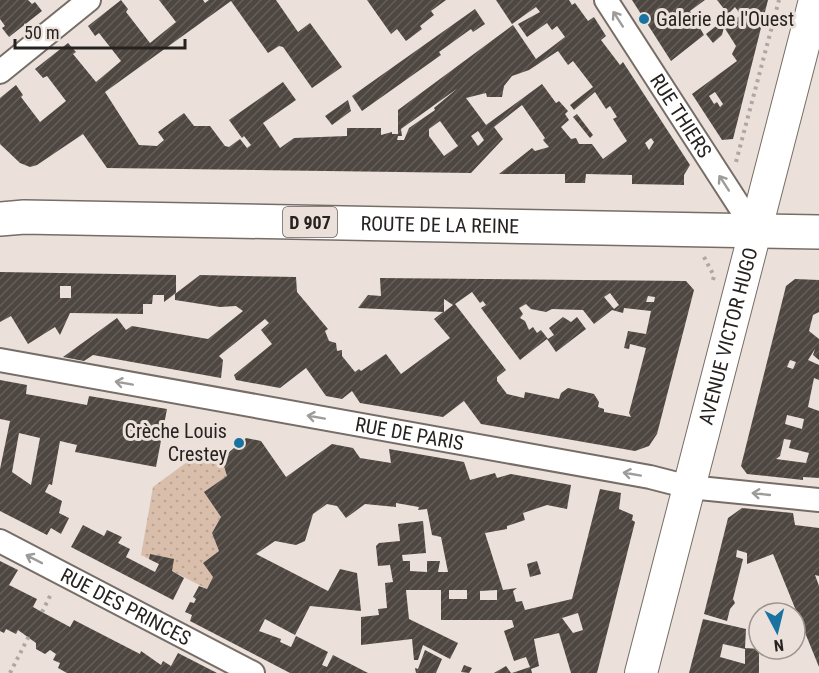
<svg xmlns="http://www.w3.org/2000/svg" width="819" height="673" font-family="'Roboto Condensed',sans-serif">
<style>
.park{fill:url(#park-dots)}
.building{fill:url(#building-hatch);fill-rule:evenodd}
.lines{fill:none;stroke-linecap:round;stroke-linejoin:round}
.street-casing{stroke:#766d67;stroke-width:26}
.secondary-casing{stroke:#766d67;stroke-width:34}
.primary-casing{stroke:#766d67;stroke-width:36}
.path{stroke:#afa7a1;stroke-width:4;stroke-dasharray:3 4.5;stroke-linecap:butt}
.street{stroke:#fff;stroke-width:22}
.secondary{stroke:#fff;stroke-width:32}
.primary{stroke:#fff;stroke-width:33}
.oneway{stroke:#9d9c9b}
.poi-dot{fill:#1873a1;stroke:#ebe1da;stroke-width:2}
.labels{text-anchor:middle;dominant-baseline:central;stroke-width:6;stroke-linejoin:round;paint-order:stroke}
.shield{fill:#ebe1da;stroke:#615b58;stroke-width:1.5}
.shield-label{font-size:18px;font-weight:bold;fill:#262220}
.poi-label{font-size:20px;fill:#262220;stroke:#ebe1da;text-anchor:start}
.street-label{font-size:20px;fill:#262220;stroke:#ebe1da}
</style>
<defs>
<pattern id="park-dots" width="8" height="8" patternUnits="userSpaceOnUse" patternTransform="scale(1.5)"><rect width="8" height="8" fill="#d9beab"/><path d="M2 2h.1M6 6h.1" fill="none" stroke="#baa393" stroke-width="1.8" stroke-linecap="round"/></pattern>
<pattern id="building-hatch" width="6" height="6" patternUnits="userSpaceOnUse" patternTransform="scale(1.5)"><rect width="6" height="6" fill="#4e4640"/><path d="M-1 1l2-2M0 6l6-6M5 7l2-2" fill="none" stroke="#645e59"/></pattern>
</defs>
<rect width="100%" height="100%" fill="#ebe1da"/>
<polygon class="park" points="206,448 228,453 225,459 227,475 221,517 212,533 219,551 203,563 213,577 207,589 141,555 153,487"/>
<g class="building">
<polygon points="0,0 28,0 32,4 35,2 42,11 9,37 2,28 5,26 0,19"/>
<path d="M121,0L128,9L126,12L150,43L176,22L159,0H203L205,3L209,0H276L298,32L310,23L342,67L312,88L283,47L279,46L268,53L231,1L105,92L139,145L157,146L164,140L158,132L184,113L194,126H210L225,146L229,147L240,139L247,148L251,145L244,136L242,138L229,120L283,82L296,100L263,123L280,148L294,138L347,136V128H381V135L392,132V134H398V110L513,25L536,59L565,37L557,26L552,30L547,23L527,37L518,24L540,12L536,7L512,24L496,0H569L572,5L575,3L588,21L594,17L606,36L601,40L620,65L623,62L690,165L684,175V185L632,184V175L586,174L585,183H565V174H499L532,148L535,151L549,147L543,140L545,138L522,105L494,127L503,139L471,173L107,168L83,134L37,165L30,167L20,163L0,144V98L16,85L23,95L21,97L40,122L66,101L47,76L43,78L35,69L68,43L76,52L73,54L96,82L108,72L121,61L99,33L95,36L88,26ZM558,51L568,65L573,61L593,87L570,105L574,110L595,92L606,109L610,106L617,117L613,119L627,141L603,159L592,144H579L576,138L571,139L561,127L569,120L565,114L568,111L559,101L556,103L542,84L486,125L466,98L486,93L487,97H502L504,86L512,76L529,70ZM458,88L434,108L435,110L409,128L404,140H397L398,136H402L401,129ZM440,121L458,146L444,156L429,136V129ZM478,131L484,140L478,146L471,136ZM651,138L654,142L649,150L645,143Z"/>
<polygon points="367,0 446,0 431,11 434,15 420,26 422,29 406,41 397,29 391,34"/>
<polygon points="632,0 705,0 690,11 704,35 671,61"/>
<path d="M717,0H768L733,139L722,140L692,94L737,61L732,54L736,46L724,27L722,35L713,43L706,34L720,23L724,27L741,15L735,7L728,14ZM715,92L723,104L720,107L717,102L714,104L709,96Z"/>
<polygon points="475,9 485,24 473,32 471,29 439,52 441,55 362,111 352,96"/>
<polygon points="348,100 351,111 332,125 325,116"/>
<polygon points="577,114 593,135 590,138 573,117"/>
<path d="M0,272L176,275V293L164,302V295H153L152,304H143V314L70,313L60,335L55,327L28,344L11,316L0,322ZM60,286H71V298H60Z"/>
<path d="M200,275L296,277L297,292L328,329L325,331L329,341L336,343L337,351L342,350V356L355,372L359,369L361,371L386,354L401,374L450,338L434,319L443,312L358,308L368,295L381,296L380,278L686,281L694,290L657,434L649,446L635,451L481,424L464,401L443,417L360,403L352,391L342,399L326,396L306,368L280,388L236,380L234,375L272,344L261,330L269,323L265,319L219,356L223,360L221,378L93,355L84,361L63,357L117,318L126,330L132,326L208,339L243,311L236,306L220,307L175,300V294ZM472,292L480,303L483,301L486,305L481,308L520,360L547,339L556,352L586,329L577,317L571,322L563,317L549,328L554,335L548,339L541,330L537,333L533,327L529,330L525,321L520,318L523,314L519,308L526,304L531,309L546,312L552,309L583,310L594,324L612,310L623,313L624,308L651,311L646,334L628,331L624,348L629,349L630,344L646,348L629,413L631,417L604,412V409L598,407L599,402L594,394L568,388L561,393L559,399L525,392L524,398L507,394L497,381V377L506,370L455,304ZM610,293L619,305L614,309L604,297ZM648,296L655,297L654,302H646ZM444,299L453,305L444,312Z"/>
<path d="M795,279L819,280V312L813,315L809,331L819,339V360L813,355L815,349L808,360L819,365V380L814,378L808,407L819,411V478L803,477V480L747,474L741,466L786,286ZM790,360L796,362L793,369L787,367ZM787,415L804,419L802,429L785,424ZM784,439L791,440L789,448L809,453L806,463L776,459L780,456Z"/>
<path d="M0,380L27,385L26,394L87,405L89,396L167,409L156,467L75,452L77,445L60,441L52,485L49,484L45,492L62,501L59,513L69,518L61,534L51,528L47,535L0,511V469L10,421L0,419ZM19,433L40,438L31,485L12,472Z"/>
<path d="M246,438L261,441L286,477L332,444L353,448L360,458L391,463L389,449L464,462L470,480L495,473L497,478L511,474L571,485L567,509L547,505L523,513L525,520L507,526V529L485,533L503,590L517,588L513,591L516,602L522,601L525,610L572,599L600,489L621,493L619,509L633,515L632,520L635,522L597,673H571L559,633L534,639L539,666L531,669L532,673H512L530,667L526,657L514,661L504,631L514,627L512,620H441V590H406L409,619L458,643L450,659L423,645L418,660H414L412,639L361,645V617L379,615L378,609L387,608L385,583L393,582L390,565L378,566L376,546L379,543L400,541L398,524L423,521L426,553L402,555L403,561H410V571L427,572V561H440L438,572H448L441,537L432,535L427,509L418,510L419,507L396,503V507L365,504L346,518L337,506L327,504L313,514L305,541L296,545L275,541L256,554L328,591L340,569L357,573L361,611L310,606L295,635L265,619L259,631L281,639L280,642L291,647L296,636L328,652L322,665L327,667L333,655L368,673H290L190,621L192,615L185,612L190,602L194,603L196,599L193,597L199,586L207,589L213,577L203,563L219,551L212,533L221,517L204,492L227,476L224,466L228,453ZM449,590H467V599H449ZM497,590V600H480V591ZM578,613L583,630L573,633L562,618Z"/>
<polygon points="742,508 793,513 795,525 819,528 819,576 815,575 819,586 819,667 773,554 747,564 747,553 737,550 736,557 743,559 733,599 735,603 730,609 727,621 704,614 728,518"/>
<polygon points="83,525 104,536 107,530 122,537 118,543 130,549 126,557 155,572 159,564 149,559 150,554 174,559 172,571 184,578 173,600 71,547"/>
<polygon points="0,561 18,570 9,585 37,599 33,607 40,611 70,627 74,620 140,654 141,651 161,665 163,661 171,666 178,653 217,673 67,673 58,668 60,663 53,660 56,654 50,650 45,654 36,649 36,643 18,630 16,634 6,629 4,633 0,631"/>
<polygon points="537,561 541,574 530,577 527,564"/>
<path d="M703,619L746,629L745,648L759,649V673H689ZM723,644L745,649V664L720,657Z"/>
<polygon points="425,650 442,659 436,673 416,673 415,668 418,669"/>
<polygon points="464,665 472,668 469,673 461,672"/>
<polygon points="506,666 511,673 494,673"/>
</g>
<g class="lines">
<g class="street-casing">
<g id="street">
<path id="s1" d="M606,0L756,232"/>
<polyline points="0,72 89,0"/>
<path id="s2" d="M0,360L650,477L689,487L819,500"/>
<path id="s3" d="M0,541L253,673"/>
</g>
</g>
<g class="secondary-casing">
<g id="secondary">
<path id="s4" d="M641,673L815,0"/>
</g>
</g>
<g class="primary-casing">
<g id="primary">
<path id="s5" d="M0,219L24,217L819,232"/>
</g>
</g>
<g class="path">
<polyline points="736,162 779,0"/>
<polyline points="704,257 714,276 713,280"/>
<polyline points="42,612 52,592"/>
<polyline points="10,673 29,636"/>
</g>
<use href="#street" class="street"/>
<use href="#secondary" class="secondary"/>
<use href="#primary" class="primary"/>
</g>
<defs><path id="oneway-shaft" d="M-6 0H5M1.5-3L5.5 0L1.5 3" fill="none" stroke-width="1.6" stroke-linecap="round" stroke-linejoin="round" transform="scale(1.5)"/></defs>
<g class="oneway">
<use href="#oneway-shaft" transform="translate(618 19) rotate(-123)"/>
<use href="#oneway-shaft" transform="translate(724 183) rotate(-123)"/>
<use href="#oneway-shaft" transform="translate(124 383) rotate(-170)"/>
<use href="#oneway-shaft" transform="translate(316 417) rotate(-170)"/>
<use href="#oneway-shaft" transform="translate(632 474) rotate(-170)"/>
<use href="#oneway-shaft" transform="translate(761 494) rotate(-174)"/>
<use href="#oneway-shaft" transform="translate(34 559) rotate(-153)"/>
</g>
<g class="poi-dot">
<circle cx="644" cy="19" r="6"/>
<circle cx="239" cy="443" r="6"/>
</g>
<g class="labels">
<rect class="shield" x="283" y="207" width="54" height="30" rx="4.5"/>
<g class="shield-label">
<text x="310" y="222">D 907</text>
</g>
<g class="poi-label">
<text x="656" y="19">Galerie de l'Ouest</text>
<text x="227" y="431" text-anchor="end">Crèche Louis<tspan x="227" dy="23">Crestey</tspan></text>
</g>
<g class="street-label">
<text stroke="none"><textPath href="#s1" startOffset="138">RUE THIERS</textPath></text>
<text stroke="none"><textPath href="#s5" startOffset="440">ROUTE DE LA REINE</textPath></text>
<text stroke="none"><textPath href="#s4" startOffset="348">AVENUE VICTOR HUGO</textPath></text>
<text stroke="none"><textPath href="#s2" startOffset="416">RUE DE PARIS</textPath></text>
<text stroke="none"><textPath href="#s3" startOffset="142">RUE DES PRINCES</textPath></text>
</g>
</g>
<g transform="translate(777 631) rotate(173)"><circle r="28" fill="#ebe1da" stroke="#9c9590" stroke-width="1.5"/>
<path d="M0-4.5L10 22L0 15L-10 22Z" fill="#1873a1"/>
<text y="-9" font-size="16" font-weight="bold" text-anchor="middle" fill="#262220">N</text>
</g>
<path d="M15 39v9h170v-9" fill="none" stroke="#262220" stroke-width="3"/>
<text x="24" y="39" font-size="18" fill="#262220" stroke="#ebe1da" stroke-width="4.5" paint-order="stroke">50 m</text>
</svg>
